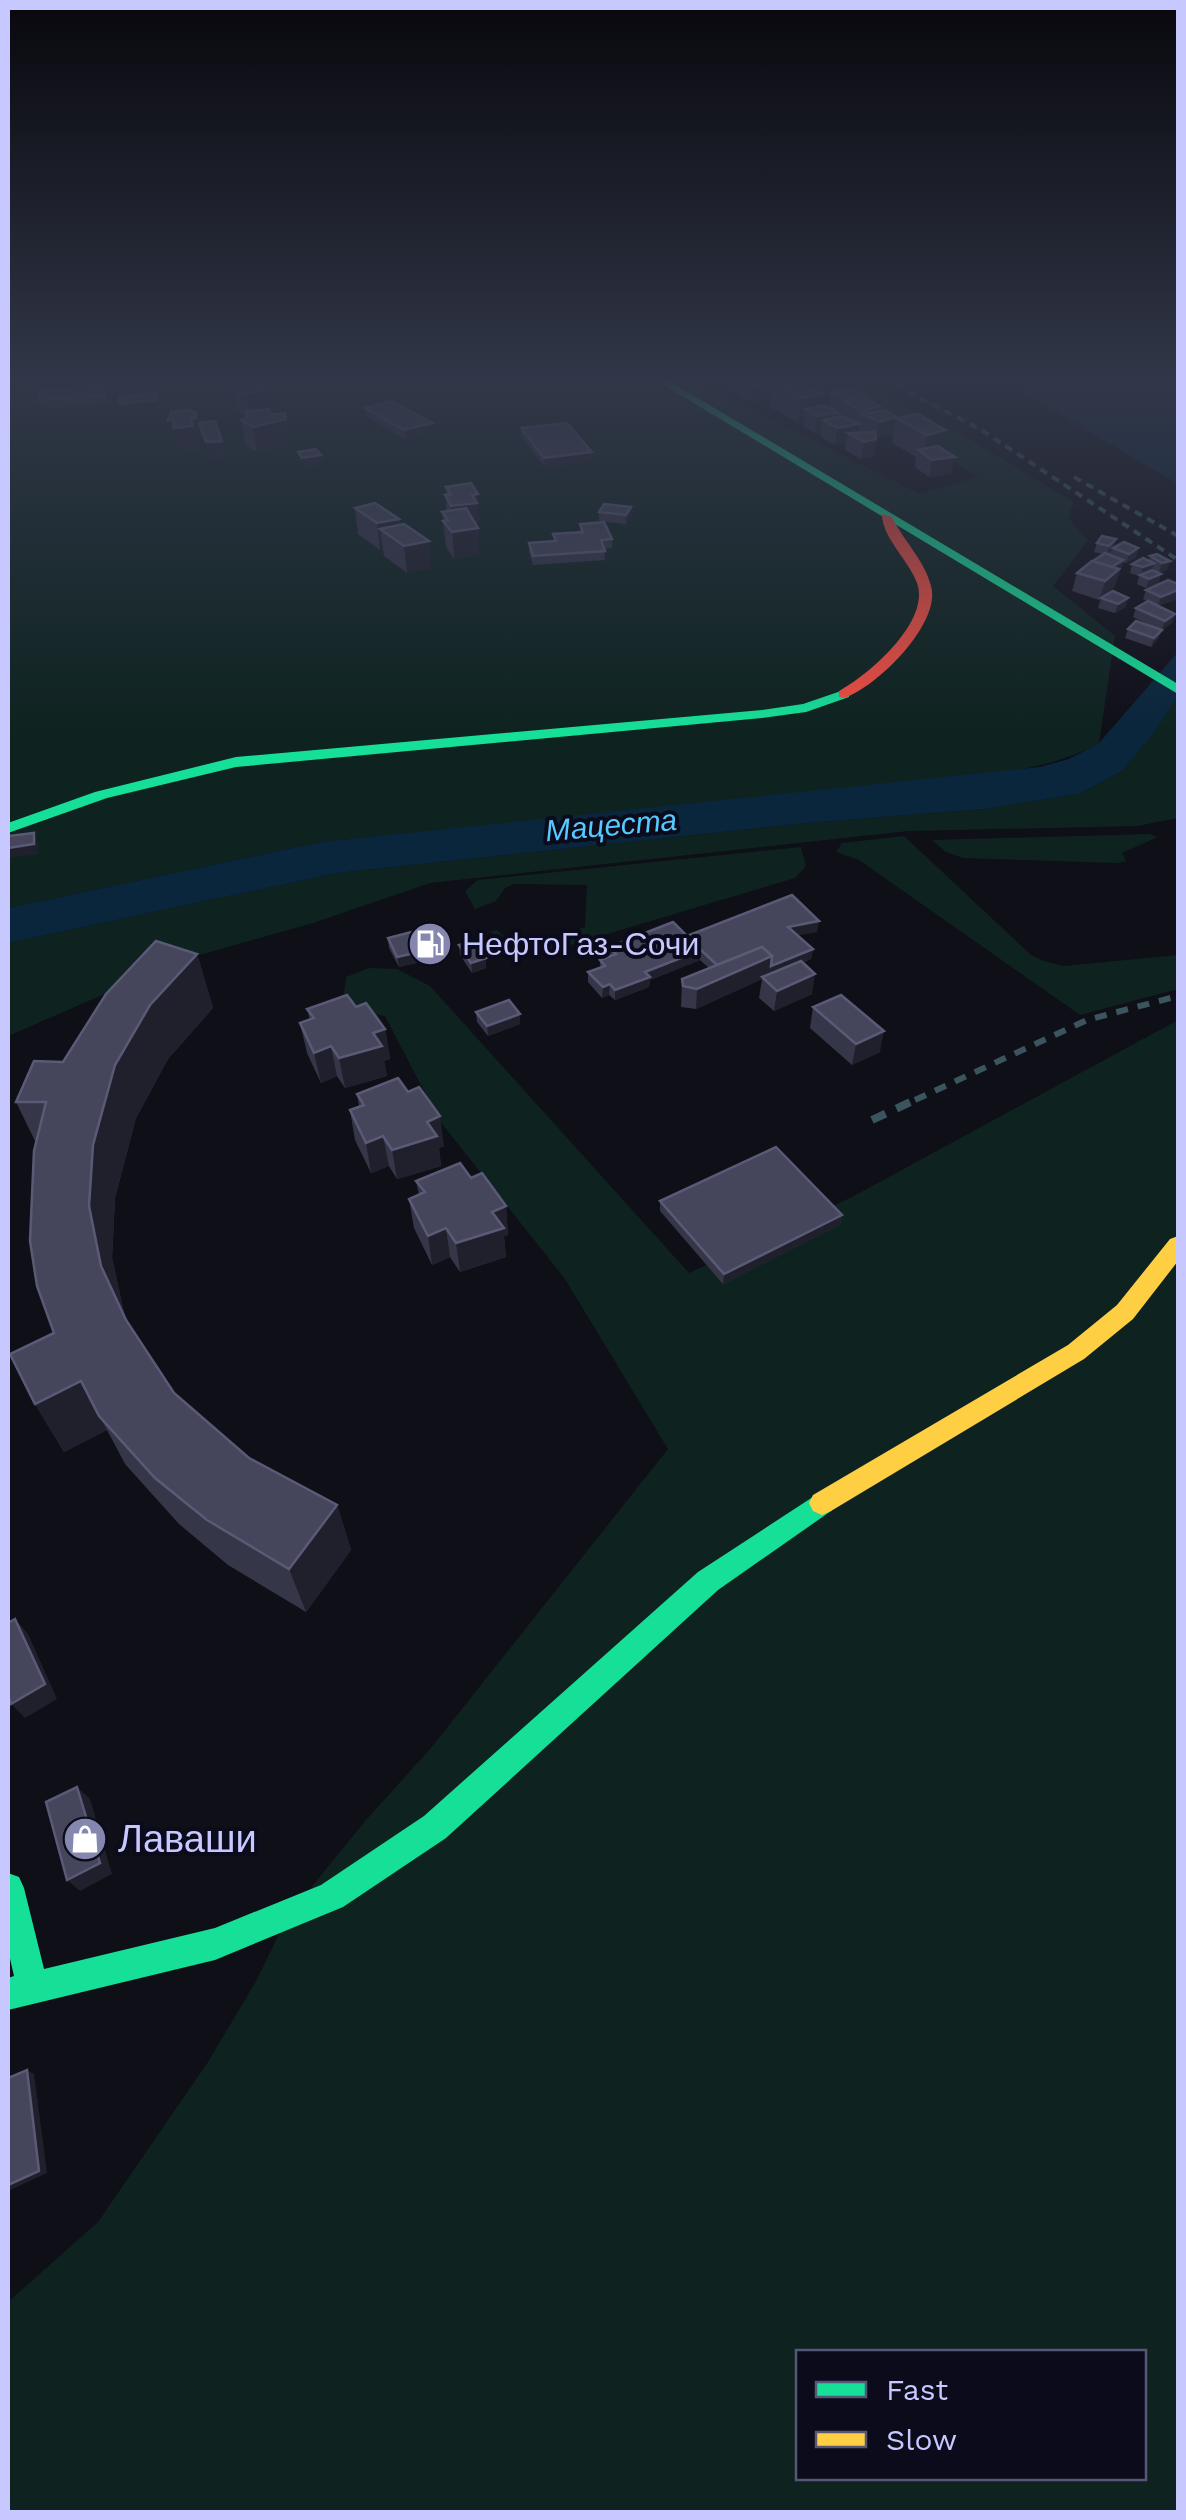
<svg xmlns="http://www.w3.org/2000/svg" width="1186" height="2520" font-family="'Work Sans',sans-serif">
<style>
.green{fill:#0e2320;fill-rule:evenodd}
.water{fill:#0a263c}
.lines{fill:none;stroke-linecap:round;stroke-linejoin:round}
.fast{fill:#16e098;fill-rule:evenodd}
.slow{fill:#ffcf43;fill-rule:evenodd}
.jam{fill:#f24e42;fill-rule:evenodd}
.rail-far2{stroke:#3b555f;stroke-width:4;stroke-dasharray:8 6;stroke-linecap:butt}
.rail-far1{stroke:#3b555f;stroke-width:6;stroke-dasharray:12 10;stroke-linecap:butt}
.rail{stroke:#3b555f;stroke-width:8;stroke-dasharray:15 12;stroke-linecap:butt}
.wall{fill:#363649}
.shaded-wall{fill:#20202d}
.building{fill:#45465c;stroke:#5a5a76;stroke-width:2.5}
.labels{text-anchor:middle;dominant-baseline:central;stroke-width:8;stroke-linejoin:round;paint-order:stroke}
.far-water-label{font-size:30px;font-style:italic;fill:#54caff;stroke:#0b0b1c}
.poi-label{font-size:32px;fill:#c6c8ff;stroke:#0b0b1c;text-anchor:start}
.near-poi-label{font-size:38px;fill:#c6c8ff;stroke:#0b0b1c;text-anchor:start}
</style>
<rect width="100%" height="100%" fill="#0f0f18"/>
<g class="green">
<path d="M8,378H688L919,494L978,477L872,407L806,378H848L955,431L1074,502L1068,518L1088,540L1053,586L1115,636L1099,743C1053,768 1007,772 956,778L321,842L8,908Z"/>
<polygon points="1178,696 1178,818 1137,826 908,831 430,883 313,923 185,959 8,1036 8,943 337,873 807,823 984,809 1079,794 1122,771"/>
<polygon points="1149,834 1158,837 1122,853 1126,861 1118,863 963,858 946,852 932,840"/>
<polygon points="904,836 1031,955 1044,961 1064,966 1178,955 1178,989 1080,1015 859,860 836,852 842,843"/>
<path d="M801,847L806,866L795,878L547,952L513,949L490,932L497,930C522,957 555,937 585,927L587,885L514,884L505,888L496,901L475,909L465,891L478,880Z"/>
<path d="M369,968L397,969L430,986L689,1273L852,1197L1178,1020V2512H8V2302L98,2222L208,2062L255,1983L288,1916L366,1820L431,1748L668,1449L565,1279L439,1120L385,1016L342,1009L346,977ZM798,2352H1144V2478H798Z"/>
</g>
<g class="water">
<polygon points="999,378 1178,378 1178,484"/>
<polygon points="1178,652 1178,696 1151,736 1122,771 1079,794 984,809 807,823 337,873 8,943 8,908 321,842 1040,767 1069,759 1099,743"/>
</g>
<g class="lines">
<g class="fast">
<polygon points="652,378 664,378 1178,684 1178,694"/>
<polygon points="844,690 849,691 849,697 806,712 762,718 236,767 107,798 8,833 8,823 95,792 236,757 762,710 803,704"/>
<polygon points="822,1491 831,1495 835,1503 831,1511 718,1590 446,1838 343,1907 215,1960 8,2010 8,1978 14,1976 8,1950 8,1873 19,1877 24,1888 44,1969 215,1928 321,1885 424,1816 698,1572"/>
</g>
<polygon class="slow" points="1178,1236 1178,1261 1133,1319 1084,1359 831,1511 822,1515 813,1511 809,1503 813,1495 1068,1345 1117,1305 1170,1239"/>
<path class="jam" d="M882,514L892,517C903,540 925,561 931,586C942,623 876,688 844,698L839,697V691C869,675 931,621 917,583C909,560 882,538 882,514Z"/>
<g class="rail-far2">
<polyline points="883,378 983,431 1178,560"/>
<polyline points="1074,477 1178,536"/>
</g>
<polyline class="rail-far1" points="915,1100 1087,1020 1178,996"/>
<polyline class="rail" points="872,1120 921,1097"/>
</g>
<g class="wall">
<polygon points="715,378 766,378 821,406 829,408 831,392 866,396 866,399 880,406 879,411 896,418 918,414 942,449 951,474 929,477 915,467 916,457 892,443 893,434 876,439 874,456 861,459 845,450 846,443 835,445 821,437 821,432 815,433 803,426 804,421 798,422 770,407 771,399 751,402 739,394 739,391 735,392 724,385 724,381 720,382"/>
<polygon points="231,379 278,412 270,414 286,419 290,444 257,452 245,445 241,420 247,417 239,412"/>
<polygon points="104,384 108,405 42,408 39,400"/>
<polygon points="365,408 432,423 433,431 405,439 366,416"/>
<polygon points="521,428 592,461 545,467 521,437"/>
<polygon points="446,487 480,520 478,520 478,530 479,554 454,559 446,547 442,512 446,511"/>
<polygon points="355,508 399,519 400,525 431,568 407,573 384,556 383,550 380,550 358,534"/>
<polygon points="599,512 631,516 626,524 599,521"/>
<polygon points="580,524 612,539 612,548 604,549 605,560 533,565 529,552 529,543 554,541 553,534 580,532"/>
<polygon points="1102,536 1114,548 1138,548 1136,557 1126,563 1123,562 1114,587 1102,598 1126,607 1115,613 1098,608 1101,598 1099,600 1072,591 1077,573 1103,554 1094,552 1097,543"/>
<polygon points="1157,554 1167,570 1159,572 1152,568 1151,570 1161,574 1158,583 1146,588 1137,584 1139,576 1130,573 1132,564 1149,561 1150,556"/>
<polygon points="1178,584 1158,606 1143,599 1146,590"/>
<polygon points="1136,608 1175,614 1172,623 1161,630 1158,639 1151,647 1125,638 1128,629 1156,628 1133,617"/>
<polygon points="817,932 797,935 813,949 811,959 802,963 812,994 774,1011 759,998 762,979 696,1009 681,1007 682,979 709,968 700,960 650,980 649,987 615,1000 609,995 602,998 588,982 588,972 600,968 600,960 609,957 609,947 687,936"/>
<polygon points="388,938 433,959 399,967 389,948"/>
<polygon points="459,945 486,968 472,973 460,955"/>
<polygon points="197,954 213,1008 168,1059 136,1118 115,1198 112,1258 125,1317 128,1324 174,1393 249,1458 337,1505 351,1550 306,1612 228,1565 179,1524 125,1464 107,1430 64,1452 35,1404 54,1333 36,1143 16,1102"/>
<polygon points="356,1007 385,1029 390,1059 384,1061 387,1076 345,1088 337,1076 321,1083 307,1053 300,1023 310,1020 307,1009"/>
<polygon points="813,1007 880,1052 852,1065 810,1028"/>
<polygon points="476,1012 520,1024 488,1036 477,1022"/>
<polygon points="357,1094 444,1146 439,1148 441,1166 397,1179 389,1166 371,1173 355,1140 350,1110 359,1106"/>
<polygon points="471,1178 506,1206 508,1235 504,1236 506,1257 460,1272 450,1257 432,1265 414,1228 409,1199 419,1195 416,1181"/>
<polygon points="660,1201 842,1215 840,1225 723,1284 660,1211"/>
</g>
<g class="shaded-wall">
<polygon points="79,378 81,386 46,389 44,381"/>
<polygon points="736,378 740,378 739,391 735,392"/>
<polygon points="773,382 771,399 751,402 753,386"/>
<polygon points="274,388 278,412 250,418 245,394"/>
<polygon points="823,393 820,416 838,413 836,427 823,420 821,432 815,433 817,416 805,409 804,421 798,422 801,398"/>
<polygon points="866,396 864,410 880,406 878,421 862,414 860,427 863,411 846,403 847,400"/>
<polygon points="156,400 158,409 122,412 120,404"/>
<polygon points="191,418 196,418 202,443 197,443 199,451 180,453 174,428"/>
<polygon points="896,418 893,434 877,439 879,422"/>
<polygon points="286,419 290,444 257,452 253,427"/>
<polygon points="168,420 173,420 178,445 173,445"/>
<polygon points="432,423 433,431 405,439 404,430"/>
<polygon points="859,424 857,438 848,433 846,443 835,445 837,428"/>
<polygon points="945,430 940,455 923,454 927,435"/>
<polygon points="876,439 874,456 861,459 864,442"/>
<polygon points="222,441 226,458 210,460 206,442"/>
<polygon points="592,452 592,461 545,467 544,458"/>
<polygon points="321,455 322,464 304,467 302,458"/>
<polygon points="955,457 951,474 929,477 932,460"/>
<polygon points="478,494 479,554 454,559 451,506 472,495"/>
<polygon points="631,507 631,516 626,524 626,515"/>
<polygon points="399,519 402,545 380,529 383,550 380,550 377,523"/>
<polygon points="1116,539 1114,549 1107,555 1109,546"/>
<polygon points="429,541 431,568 407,573 404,546"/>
<polygon points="1138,548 1136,557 1126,563 1129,554"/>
<polygon points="1123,560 1114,587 1099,600 1110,568"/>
<polygon points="1170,561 1167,570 1159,572 1162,563"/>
<polygon points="1154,563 1151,572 1140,577 1143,567"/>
<polygon points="1161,574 1158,583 1146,588 1149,579"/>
<polygon points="1178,590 1178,599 1158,606 1161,597"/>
<polygon points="1128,598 1126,607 1115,613 1118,604"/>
<polygon points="1175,614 1172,623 1162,630 1165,621"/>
<polygon points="1162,630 1158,639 1151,647 1154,638"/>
<polygon points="34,833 38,843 38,854 8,858 8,848"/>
<polygon points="819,921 817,932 787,937 788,927"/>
<polygon points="432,949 433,959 399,967 397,957"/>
<polygon points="813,949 811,959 769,976 771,966"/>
<polygon points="701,950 700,960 650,980 649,987 615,1000 615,990 645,972"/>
<polygon points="197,954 213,1008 168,1059 136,1118 115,1198 112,1258 125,1317 101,1266 89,1206 93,1145 115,1065 150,1005"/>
<polygon points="772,956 769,976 696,1009 697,989"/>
<polygon points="486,958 486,968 472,973 471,963"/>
<polygon points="815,974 812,994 774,1011 777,991"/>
<polygon points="610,984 609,995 602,998 603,987"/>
<polygon points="520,1014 520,1024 488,1036 487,1026"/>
<polygon points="385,1029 390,1059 384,1061 387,1076 345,1088 339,1058 373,1033"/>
<polygon points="884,1031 880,1052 852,1065 856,1044"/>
<polygon points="331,1046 337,1076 321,1083 314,1053"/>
<polygon points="440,1116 444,1146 439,1148 441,1166 397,1179 392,1150 427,1122"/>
<polygon points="383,1136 389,1166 371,1173 366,1143"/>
<polygon points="506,1206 508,1235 504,1236 506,1257 460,1272 456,1243 492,1212"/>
<polygon points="842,1215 840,1225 723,1284 724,1274"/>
<polygon points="446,1228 450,1257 432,1265 428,1236"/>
<polygon points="81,1381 107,1430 64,1452 35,1404"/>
<polygon points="337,1505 351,1550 306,1612 289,1569"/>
<polygon points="15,1619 28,1634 57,1699 25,1718 11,1704"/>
<polygon points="77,1787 90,1799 112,1874 80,1891 67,1880"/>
<polygon points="27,2070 34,2074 47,2173 8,2191"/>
</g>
<g class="building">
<polygon points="44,378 76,378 44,381"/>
<polygon points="235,378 252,378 265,380 274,388 245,394 234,388 231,379"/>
<polygon points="740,378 766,378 773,382 753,386"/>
<polygon points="791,379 823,393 801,398 773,383"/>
<polygon points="104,384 106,396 39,400 40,391"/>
<polygon points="844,389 856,390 866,396 847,400 831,392"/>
<polygon points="155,393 156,400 120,404 119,397"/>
<polygon points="868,399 880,406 863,411 846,402"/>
<polygon points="392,401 432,423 404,430 365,408"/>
<polygon points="825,405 838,413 817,416 805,409"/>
<polygon points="269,409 271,415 285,413 286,419 253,427 241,420 248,417 246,412"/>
<polygon points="189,410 196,413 196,418 191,418 193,426 174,428 173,420 168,420 171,412"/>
<polygon points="885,410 896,417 879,422 862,414"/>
<polygon points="918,414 945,430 927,435 896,418"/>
<polygon points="841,416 859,424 837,428 823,420"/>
<polygon points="215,421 222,441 206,442 199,423"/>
<polygon points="567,423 592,452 544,458 521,428"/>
<polygon points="875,432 876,439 864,442 848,433"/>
<polygon points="938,446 955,457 932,460 918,450"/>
<polygon points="316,449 321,455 302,458 298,452"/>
<polygon points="471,483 478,494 472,495 477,503 451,506 445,495 451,494 446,487"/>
<polygon points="375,503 399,519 377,523 355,508"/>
<polygon points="604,504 631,507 626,515 599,512"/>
<polygon points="466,508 478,528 452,532 443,521 448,520 442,512"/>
<polygon points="604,522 612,539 601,540 605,551 533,556 529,543 556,541 553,534 583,532 580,524"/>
<polygon points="404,524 429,541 404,546 380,529"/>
<polygon points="1102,536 1116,539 1109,546 1097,543"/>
<polygon points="1124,542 1138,548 1129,554 1113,548"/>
<polygon points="1105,553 1123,560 1112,567 1093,561"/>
<polygon points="1157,554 1170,561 1162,563 1150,556"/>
<polygon points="1143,558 1154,563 1143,567 1132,564"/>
<polygon points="1092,561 1119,569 1105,581 1077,573"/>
<polygon points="1152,570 1161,574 1149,579 1140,575"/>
<polygon points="1168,580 1178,584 1178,590 1161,597 1146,590"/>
<polygon points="1113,591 1128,598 1118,604 1101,598"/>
<polygon points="1148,601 1175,614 1165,621 1136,608"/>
<polygon points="1136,621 1162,630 1154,638 1128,629"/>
<polygon points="34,833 34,844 8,848 8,836"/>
<polygon points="792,895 819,921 788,927 813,949 771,966 772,956 762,947 717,965 701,950 645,972 650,977 615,990 610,984 603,987 588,972 605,966 600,960 616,954 609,947 673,922 687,936"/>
<polygon points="423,929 432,949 397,957 388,938"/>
<polygon points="156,941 197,954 150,1005 115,1065 93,1145 89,1206 101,1266 126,1320 174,1393 249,1458 337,1505 289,1569 207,1520 155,1478 99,1416 81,1381 35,1404 10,1354 54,1333 37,1286 30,1241 34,1151 46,1102 16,1102 34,1061 63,1062 106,994"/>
<polygon points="474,941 486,958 471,963 459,945"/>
<polygon points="762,947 772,956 697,989 683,986 682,979"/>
<polygon points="801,961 815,974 777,991 762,977"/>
<polygon points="347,995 356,1007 366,1003 385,1029 373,1033 382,1046 339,1058 331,1046 314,1053 300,1023 314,1018 307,1009"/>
<polygon points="841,995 884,1031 856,1044 813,1007"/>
<polygon points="509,1000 520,1014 487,1026 476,1012"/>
<polygon points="398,1078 408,1092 419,1087 440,1116 427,1122 437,1136 392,1150 383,1136 366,1143 350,1110 364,1105 357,1094"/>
<polygon points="776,1147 842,1215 724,1274 660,1201"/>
<polygon points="460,1163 471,1178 482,1173 506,1206 492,1212 504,1228 456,1243 446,1228 428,1236 409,1199 425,1192 416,1181"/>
<polygon points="15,1619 45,1684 11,1704 8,1695 8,1623"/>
<polygon points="77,1787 100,1863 67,1880 46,1802"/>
<polygon points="27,2070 39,2171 8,2185 8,2078"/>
</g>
<linearGradient id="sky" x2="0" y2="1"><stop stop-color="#08080d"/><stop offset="0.52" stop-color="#313748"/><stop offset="1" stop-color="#313748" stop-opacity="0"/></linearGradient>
<rect width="1186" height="731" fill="url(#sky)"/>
<defs>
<g id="fuel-disc" transform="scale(2.25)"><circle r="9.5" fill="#8687ae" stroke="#0b0b1c"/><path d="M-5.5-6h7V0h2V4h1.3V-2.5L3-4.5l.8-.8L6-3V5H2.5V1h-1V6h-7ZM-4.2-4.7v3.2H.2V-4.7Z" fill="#fff"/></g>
<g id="shop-disc" transform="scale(2.25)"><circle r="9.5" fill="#8687ae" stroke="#0b0b1c"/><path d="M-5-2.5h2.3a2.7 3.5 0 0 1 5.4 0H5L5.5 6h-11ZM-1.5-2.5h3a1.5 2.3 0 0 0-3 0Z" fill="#fff"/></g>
</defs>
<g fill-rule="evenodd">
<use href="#fuel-disc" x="430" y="944"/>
<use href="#shop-disc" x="85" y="1839"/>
</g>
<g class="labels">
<g class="far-water-label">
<text transform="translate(611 825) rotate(-5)">Мацеста</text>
</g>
<g class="poi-label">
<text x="462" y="944">НефтоГаз-Сочи</text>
</g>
<g class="near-poi-label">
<text x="118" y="1839">Лаваши</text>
</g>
</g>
<rect width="1186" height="2520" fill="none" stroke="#c6c8ff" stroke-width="20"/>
<rect x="796" y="2350" width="350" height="130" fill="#0b0b1c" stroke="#565777" stroke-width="2.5"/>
<rect x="816" y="2382" width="50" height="15" fill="#16e098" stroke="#565777" stroke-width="2.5"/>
<text x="886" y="2400" font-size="30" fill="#c6c8ff">Fast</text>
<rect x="816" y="2432" width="50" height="15" fill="#ffcf43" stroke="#565777" stroke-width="2.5"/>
<text x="886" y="2450" font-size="30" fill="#c6c8ff">Slow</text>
</svg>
